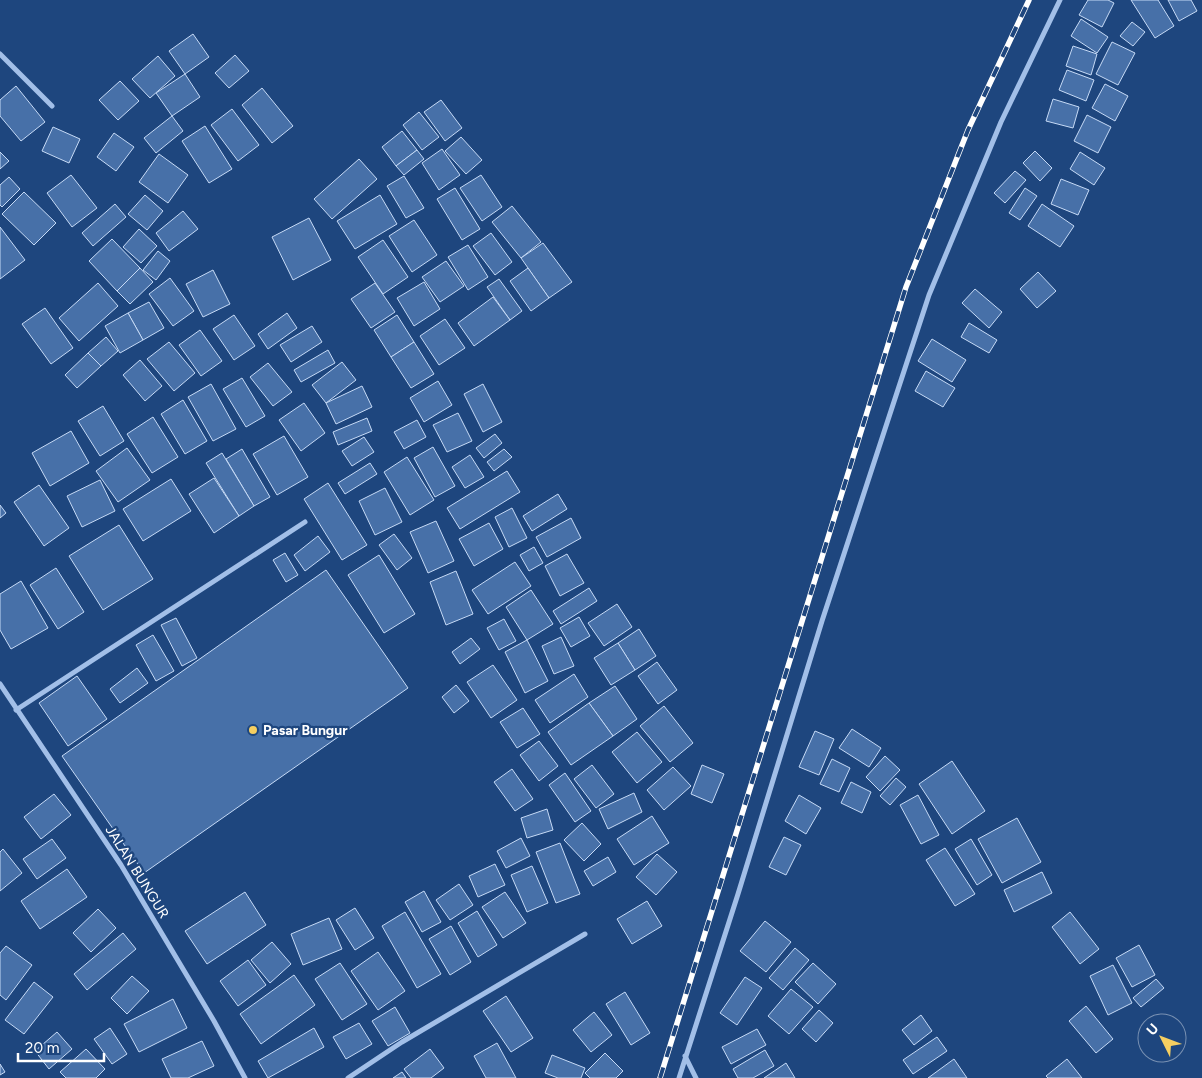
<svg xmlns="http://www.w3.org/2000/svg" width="1202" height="1078" font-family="Figtree,sans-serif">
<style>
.building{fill:#4770a8;stroke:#c6daf6}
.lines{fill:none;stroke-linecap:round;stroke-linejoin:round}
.minor{stroke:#a2bfe8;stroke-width:5}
.rail-casing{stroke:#fff;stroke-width:5.5}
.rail{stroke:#1e467e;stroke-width:4;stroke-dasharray:11;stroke-linecap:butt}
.poi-dot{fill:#f6cf61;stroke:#1e467e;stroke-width:2}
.labels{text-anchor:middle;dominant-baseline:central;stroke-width:4.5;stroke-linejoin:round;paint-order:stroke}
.poi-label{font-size:14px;font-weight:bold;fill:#fff;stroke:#1e467e;text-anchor:start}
.street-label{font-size:14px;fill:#fff;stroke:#1e467e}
</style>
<rect width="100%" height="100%" fill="#1e467e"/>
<g class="building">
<polygon points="1088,0 1108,0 1114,3 1102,27 1079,15"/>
<polygon points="1131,0 1158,0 1174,26 1155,38"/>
<polygon points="1168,0 1191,0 1197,11 1179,21"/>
<polygon points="1081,19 1108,37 1097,53 1071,36"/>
<polygon points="1132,22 1145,32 1133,46 1120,36"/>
<polygon points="193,34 209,57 185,74 169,51"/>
<polygon points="1112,42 1135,53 1118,85 1096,74"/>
<polygon points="1073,46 1097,54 1091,75 1066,66"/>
<polygon points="235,55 249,71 229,88 215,73"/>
<polygon points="158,56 175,76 150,98 132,79"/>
<polygon points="1067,70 1094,80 1086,101 1059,90"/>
<polygon points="185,74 200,97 172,116 156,93"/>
<polygon points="120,81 139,101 118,120 99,100"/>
<polygon points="1105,84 1128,96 1115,121 1092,108"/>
<polygon points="16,86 45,122 21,141 0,116 0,100"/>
<polygon points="262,88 293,126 272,143 242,105"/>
<polygon points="1053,99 1079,107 1073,128 1046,121"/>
<polygon points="441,100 462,128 445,141 424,112"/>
<polygon points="232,109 259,145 238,161 211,125"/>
<polygon points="419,112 439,137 422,150 403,125"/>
<polygon points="1087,115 1111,127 1098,153 1074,141"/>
<polygon points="172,116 183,131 156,153 144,138"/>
<polygon points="205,126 232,169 209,183 182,141"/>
<polygon points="53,127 80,139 69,163 42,151"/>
<polygon points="402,131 417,150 396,166 382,147"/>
<polygon points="114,133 134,147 116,171 97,157"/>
<polygon points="461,137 482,160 466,174 445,151"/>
<polygon points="442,149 460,175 439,190 422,163"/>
<polygon points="417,150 424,159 404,175 396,166"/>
<polygon points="1035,151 1052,168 1040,181 1023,163"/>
<polygon points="0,152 9,161 0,169"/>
<polygon points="1080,152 1105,168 1094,185 1070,169"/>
<polygon points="159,154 188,175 168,203 139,182"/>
<polygon points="359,159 377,179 332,219 314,199"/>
<polygon points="1015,171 1026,180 1005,203 994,193"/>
<polygon points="71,175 97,208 72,227 47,193"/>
<polygon points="481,175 502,207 482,221 460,188"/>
<polygon points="404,176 424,208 406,218 387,186"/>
<polygon points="9,177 20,189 2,207 0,205 0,185"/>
<polygon points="1061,179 1089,190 1078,215 1051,204"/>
<polygon points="455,188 480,229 462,240 437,199"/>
<polygon points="1025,188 1037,196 1020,220 1009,213"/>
<polygon points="24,192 56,223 34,245 2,214"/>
<polygon points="145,195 163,211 147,230 128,214"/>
<polygon points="380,195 397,224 355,249 337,221"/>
<polygon points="115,204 126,217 93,246 82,233"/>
<polygon points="1042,204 1074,226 1060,247 1028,226"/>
<polygon points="512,206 541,242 521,258 492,222"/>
<polygon points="183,211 198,229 169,251 156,233"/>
<polygon points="309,218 331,260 293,280 272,237"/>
<polygon points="414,220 437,255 412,272 389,236"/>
<polygon points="0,227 25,260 0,279"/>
<polygon points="139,229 157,246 141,263 123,247"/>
<polygon points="491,233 512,262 495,275 473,246"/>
<polygon points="112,239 140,268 117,291 89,261"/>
<polygon points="383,240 408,277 383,294 358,257"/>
<polygon points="543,243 572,282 549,298 521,258"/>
<polygon points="468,245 488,277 468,290 448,257"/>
<polygon points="158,251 170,261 156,280 143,270"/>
<polygon points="446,261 464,286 440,302 422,277"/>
<polygon points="140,268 153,282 130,304 117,291"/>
<polygon points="528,268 549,298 531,311 510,281"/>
<polygon points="213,270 230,304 203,317 186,284"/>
<polygon points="1038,272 1056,291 1037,308 1020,289"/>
<polygon points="170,278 194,311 173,326 149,294"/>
<polygon points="499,279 522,311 510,320 487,287"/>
<polygon points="424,282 440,309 414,326 397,298"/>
<polygon points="98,283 118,306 79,341 59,318"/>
<polygon points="375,283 395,312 371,328 351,299"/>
<polygon points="975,289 1002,312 989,328 962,303"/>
<polygon points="493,297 510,320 474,346 458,323"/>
<polygon points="149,302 164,328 143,340 128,313"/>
<polygon points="45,308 73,348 51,364 22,324"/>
<polygon points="128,313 143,340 120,353 105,326"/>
<polygon points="287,313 297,328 268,349 258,334"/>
<polygon points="234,315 255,346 234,360 213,329"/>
<polygon points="397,315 414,342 391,357 374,330"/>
<polygon points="445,319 465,348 439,365 420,336"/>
<polygon points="969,323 997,340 989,353 961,337"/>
<polygon points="312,326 322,342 291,362 280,345"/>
<polygon points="200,330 222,361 201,376 179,345"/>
<polygon points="106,337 118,351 101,366 88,353"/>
<polygon points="932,339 966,360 952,382 918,361"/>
<polygon points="169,342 195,373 174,391 147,359"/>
<polygon points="414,342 434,374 411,388 391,357"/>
<polygon points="328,350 335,363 301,382 294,370"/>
<polygon points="88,353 101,366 77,388 65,375"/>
<polygon points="140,360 162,386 145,401 123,375"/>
<polygon points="342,362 356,380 326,403 312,385"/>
<polygon points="268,363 292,392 273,406 250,377"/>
<polygon points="926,371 955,388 943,407 915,391"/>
<polygon points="242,378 265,416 246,427 223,389"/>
<polygon points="438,381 452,405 424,422 410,398"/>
<polygon points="211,384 236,429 213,441 188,397"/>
<polygon points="483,384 502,422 483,432 464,394"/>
<polygon points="362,386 372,407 336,424 326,403"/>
<polygon points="183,400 207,441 185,454 161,414"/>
<polygon points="304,403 325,433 301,451 279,420"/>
<polygon points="103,406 124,441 100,456 78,421"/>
<polygon points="458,413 472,441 447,452 433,425"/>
<polygon points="153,417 178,457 152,473 127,434"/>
<polygon points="367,418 372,431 338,445 333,432"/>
<polygon points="417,420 426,437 404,449 394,432"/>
<polygon points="71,431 89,463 50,486 32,453"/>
<polygon points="495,434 502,443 484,458 476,448"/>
<polygon points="284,436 308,477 277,495 253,454"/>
<polygon points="364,437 374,452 352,466 342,451"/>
<polygon points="433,447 455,486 435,497 414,458"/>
<polygon points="127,448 150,480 118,502 96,471"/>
<polygon points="242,449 270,497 254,506 226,459"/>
<polygon points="504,449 512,457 494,471 487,462"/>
<polygon points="222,453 254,506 239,516 206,463"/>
<polygon points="470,455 484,477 465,488 452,467"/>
<polygon points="407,457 434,500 410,515 384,472"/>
<polygon points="370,463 377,474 345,494 338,483"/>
<polygon points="507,471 520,492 460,529 447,508"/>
<polygon points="214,478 239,516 214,533 189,494"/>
<polygon points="171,479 191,511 143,541 123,509"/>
<polygon points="100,480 115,511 82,527 67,496"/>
<polygon points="328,483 367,545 342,560 304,499"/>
<polygon points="39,485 69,528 44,546 14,502"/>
<polygon points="385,488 402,522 375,535 359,501"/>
<polygon points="558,494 567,509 532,531 523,516"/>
<polygon points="0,505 6,513 0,518"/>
<polygon points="512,508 527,538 509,547 495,517"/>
<polygon points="571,518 581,538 547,557 536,537"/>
<polygon points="436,521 454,561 428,573 410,532"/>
<polygon points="489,523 503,549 474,566 459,539"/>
<polygon points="119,525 153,579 103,610 69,556"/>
<polygon points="394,534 412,558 397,570 379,545"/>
<polygon points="318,536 330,552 305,571 294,555"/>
<polygon points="534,547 543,563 529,571 520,555"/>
<polygon points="285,553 298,575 286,582 273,560"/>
<polygon points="567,554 584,583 560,596 545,566"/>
<polygon points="379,555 415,614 384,633 348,575"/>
<polygon points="515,562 531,586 488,614 472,590"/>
<polygon points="56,568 84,612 58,629 30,585"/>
<polygon points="326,570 408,688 144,873 62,756"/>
<polygon points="456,571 473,614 446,625 430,582"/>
<polygon points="21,581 48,628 11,649 0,630 0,594"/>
<polygon points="589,588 597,601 561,624 553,611"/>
<polygon points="531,590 553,624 527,640 506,607"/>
<polygon points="617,604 632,627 604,646 588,623"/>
<polygon points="579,617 590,636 571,647 560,628"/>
<polygon points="176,618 197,658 182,666 161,625"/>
<polygon points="504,619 516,641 499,650 487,628"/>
<polygon points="639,629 656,656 635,670 618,643"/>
<polygon points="153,635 174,671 156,681 136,645"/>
<polygon points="561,637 574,666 554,674 542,646"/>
<polygon points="471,638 480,649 460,664 452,652"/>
<polygon points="527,640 548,681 525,693 505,652"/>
<polygon points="618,643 635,670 611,685 594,658"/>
<polygon points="657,662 677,690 658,704 638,676"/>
<polygon points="493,665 517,700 491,718 467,682"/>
<polygon points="137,668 148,683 120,703 110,689"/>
<polygon points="574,674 588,697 550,723 535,700"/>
<polygon points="77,676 107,719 68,746 39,703"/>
<polygon points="456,685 469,701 454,713 442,697"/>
<polygon points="615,686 637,719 613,736 589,703"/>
<polygon points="589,703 613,736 571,765 548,732"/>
<polygon points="664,706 693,743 670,762 640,726"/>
<polygon points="523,708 540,734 517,748 500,722"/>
<polygon points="852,729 881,748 869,767 839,748"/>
<polygon points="815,731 834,739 819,775 799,767"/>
<polygon points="637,732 662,762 637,783 612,752"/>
<polygon points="539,741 558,766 539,781 520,755"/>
<polygon points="885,756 900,770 880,791 866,777"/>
<polygon points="832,759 850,768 839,792 820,784"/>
<polygon points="952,761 985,811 952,834 919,784"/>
<polygon points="592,765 614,794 596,808 574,779"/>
<polygon points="702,765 724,774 712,803 691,794"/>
<polygon points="673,767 691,786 664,810 647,790"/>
<polygon points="512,769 533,799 515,811 494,782"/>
<polygon points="565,773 591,811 575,822 549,785"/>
<polygon points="896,778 906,787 890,805 880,796"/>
<polygon points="851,782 871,792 862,813 841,803"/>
<polygon points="634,793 642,812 608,829 599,809"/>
<polygon points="54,794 71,815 41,839 24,817"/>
<polygon points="799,795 821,808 806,834 785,821"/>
<polygon points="918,795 939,835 921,844 900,805"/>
<polygon points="547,809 553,830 527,838 521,818"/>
<polygon points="652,816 669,843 634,865 617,839"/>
<polygon points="1017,818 1041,862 1002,883 978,839"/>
<polygon points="582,823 601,844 584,861 564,840"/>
<polygon points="784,837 801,845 786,875 769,867"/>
<polygon points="521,838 530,856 506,868 497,851"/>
<polygon points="52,839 66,858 37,879 23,859"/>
<polygon points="971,839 992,875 977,885 955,849"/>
<polygon points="560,843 580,894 556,903 536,852"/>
<polygon points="945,848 975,894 955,906 926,860"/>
<polygon points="3,849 22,873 0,891 0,852"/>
<polygon points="657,854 677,872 656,895 636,877"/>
<polygon points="608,857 616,872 593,886 584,871"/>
<polygon points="495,864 505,885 478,897 469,876"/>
<polygon points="532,866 548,903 527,912 511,875"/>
<polygon points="67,869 87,897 40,929 21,901"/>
<polygon points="1042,872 1052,893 1014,912 1004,890"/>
<polygon points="459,884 473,905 450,920 436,900"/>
<polygon points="424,891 441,922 422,932 405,902"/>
<polygon points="245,892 266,925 207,964 185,931"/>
<polygon points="505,892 526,923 503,938 482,907"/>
<polygon points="647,901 662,926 632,944 617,919"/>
<polygon points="355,908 374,938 355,950 336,920"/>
<polygon points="98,909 116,928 91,952 73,933"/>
<polygon points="477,911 497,945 478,957 458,923"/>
<polygon points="405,912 441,974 417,988 382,926"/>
<polygon points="1070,912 1099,949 1080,964 1052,927"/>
<polygon points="329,918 342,949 303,965 291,934"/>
<polygon points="765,921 791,942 766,972 740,951"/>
<polygon points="451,926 471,962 450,975 429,939"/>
<polygon points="123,933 136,949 87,990 74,974"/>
<polygon points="272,942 291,964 270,983 251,960"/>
<polygon points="1139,945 1155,975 1132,987 1116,958"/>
<polygon points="6,946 32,965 6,1000 0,995 0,953"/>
<polygon points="795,948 809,960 783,990 769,978"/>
<polygon points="378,952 405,991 378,1010 351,971"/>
<polygon points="248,960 266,985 238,1006 220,981"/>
<polygon points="340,963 367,1004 342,1020 315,979"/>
<polygon points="813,963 836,984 818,1004 795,982"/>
<polygon points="1113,965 1132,1003 1108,1015 1090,976"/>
<polygon points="294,975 315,1005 261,1044 240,1014"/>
<polygon points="132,976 149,991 127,1014 111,998"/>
<polygon points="745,977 762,988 737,1025 720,1013"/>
<polygon points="1156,979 1164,988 1141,1007 1133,998"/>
<polygon points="34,982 53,997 24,1034 5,1020"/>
<polygon points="791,989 813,1007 789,1034 768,1016"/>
<polygon points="625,992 650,1033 631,1045 606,1004"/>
<polygon points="506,996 533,1038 511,1052 483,1011"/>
<polygon points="173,999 187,1028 139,1052 124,1024"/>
<polygon points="1086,1006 1113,1039 1096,1053 1069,1021"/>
<polygon points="395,1007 410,1033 388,1046 372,1021"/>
<polygon points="819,1010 833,1023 816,1042 802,1029"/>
<polygon points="594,1012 612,1035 591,1052 573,1030"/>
<polygon points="921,1015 932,1031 914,1045 902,1030"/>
<polygon points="359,1023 372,1044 346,1059 333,1037"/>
<polygon points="110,1028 127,1054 112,1064 94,1039"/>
<polygon points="314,1028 324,1047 268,1078 258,1061"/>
<polygon points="757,1029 766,1045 731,1064 722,1047"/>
<polygon points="57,1032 72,1049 49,1069 35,1051"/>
<polygon points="937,1037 947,1051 913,1074 903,1060"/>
<polygon points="202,1041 214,1066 188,1078 171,1078 162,1059"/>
<polygon points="497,1043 516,1078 486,1078 474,1056"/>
<polygon points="86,1049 105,1069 96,1078 66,1078 60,1072"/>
<polygon points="430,1049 444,1068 431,1078 411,1078 404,1069"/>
<polygon points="765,1050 774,1066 753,1078 738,1078 733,1069"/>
<polygon points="605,1053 623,1071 616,1078 590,1078 585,1073"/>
<polygon points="552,1055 585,1068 581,1078 558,1078 545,1073"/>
<polygon points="954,1059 967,1078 928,1078"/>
<polygon points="1067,1059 1082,1078 1048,1078 1046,1076"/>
<polygon points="786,1063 795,1078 764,1078"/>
<polygon points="0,1064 5,1072 0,1075"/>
<polygon points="402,1072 406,1078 393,1078"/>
</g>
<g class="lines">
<g class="minor">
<polyline points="0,54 52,106"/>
<polyline points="0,684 121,865 214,1021 245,1078"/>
<polyline points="16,710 305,522"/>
<polyline points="685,1056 696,1078"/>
<polyline points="348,1078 402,1042 585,934"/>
<polyline points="679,1078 738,894 822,621 929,295 1001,122 1060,0"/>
</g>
<g class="rail-casing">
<polyline id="rail" points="660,1078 906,287 968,130 1029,0"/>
</g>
<use href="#rail" class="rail"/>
</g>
<circle class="poi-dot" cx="253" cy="730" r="5"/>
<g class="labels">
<g class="poi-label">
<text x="263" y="730">Pasar Bungur</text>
</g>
<g class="street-label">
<text transform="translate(137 872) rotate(58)">JALAN BUNGUR</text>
</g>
</g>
<g transform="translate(1162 1038) rotate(312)"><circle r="24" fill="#1e467e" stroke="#7890b2"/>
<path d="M0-4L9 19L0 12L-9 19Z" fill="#f6cf61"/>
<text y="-8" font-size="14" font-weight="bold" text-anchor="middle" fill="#ffffff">U</text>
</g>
<path d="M18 1053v8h86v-8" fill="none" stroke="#ffffff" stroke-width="2.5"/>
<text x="25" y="1053" font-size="15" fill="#ffffff" stroke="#1e467e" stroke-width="4" paint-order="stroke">20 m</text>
</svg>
